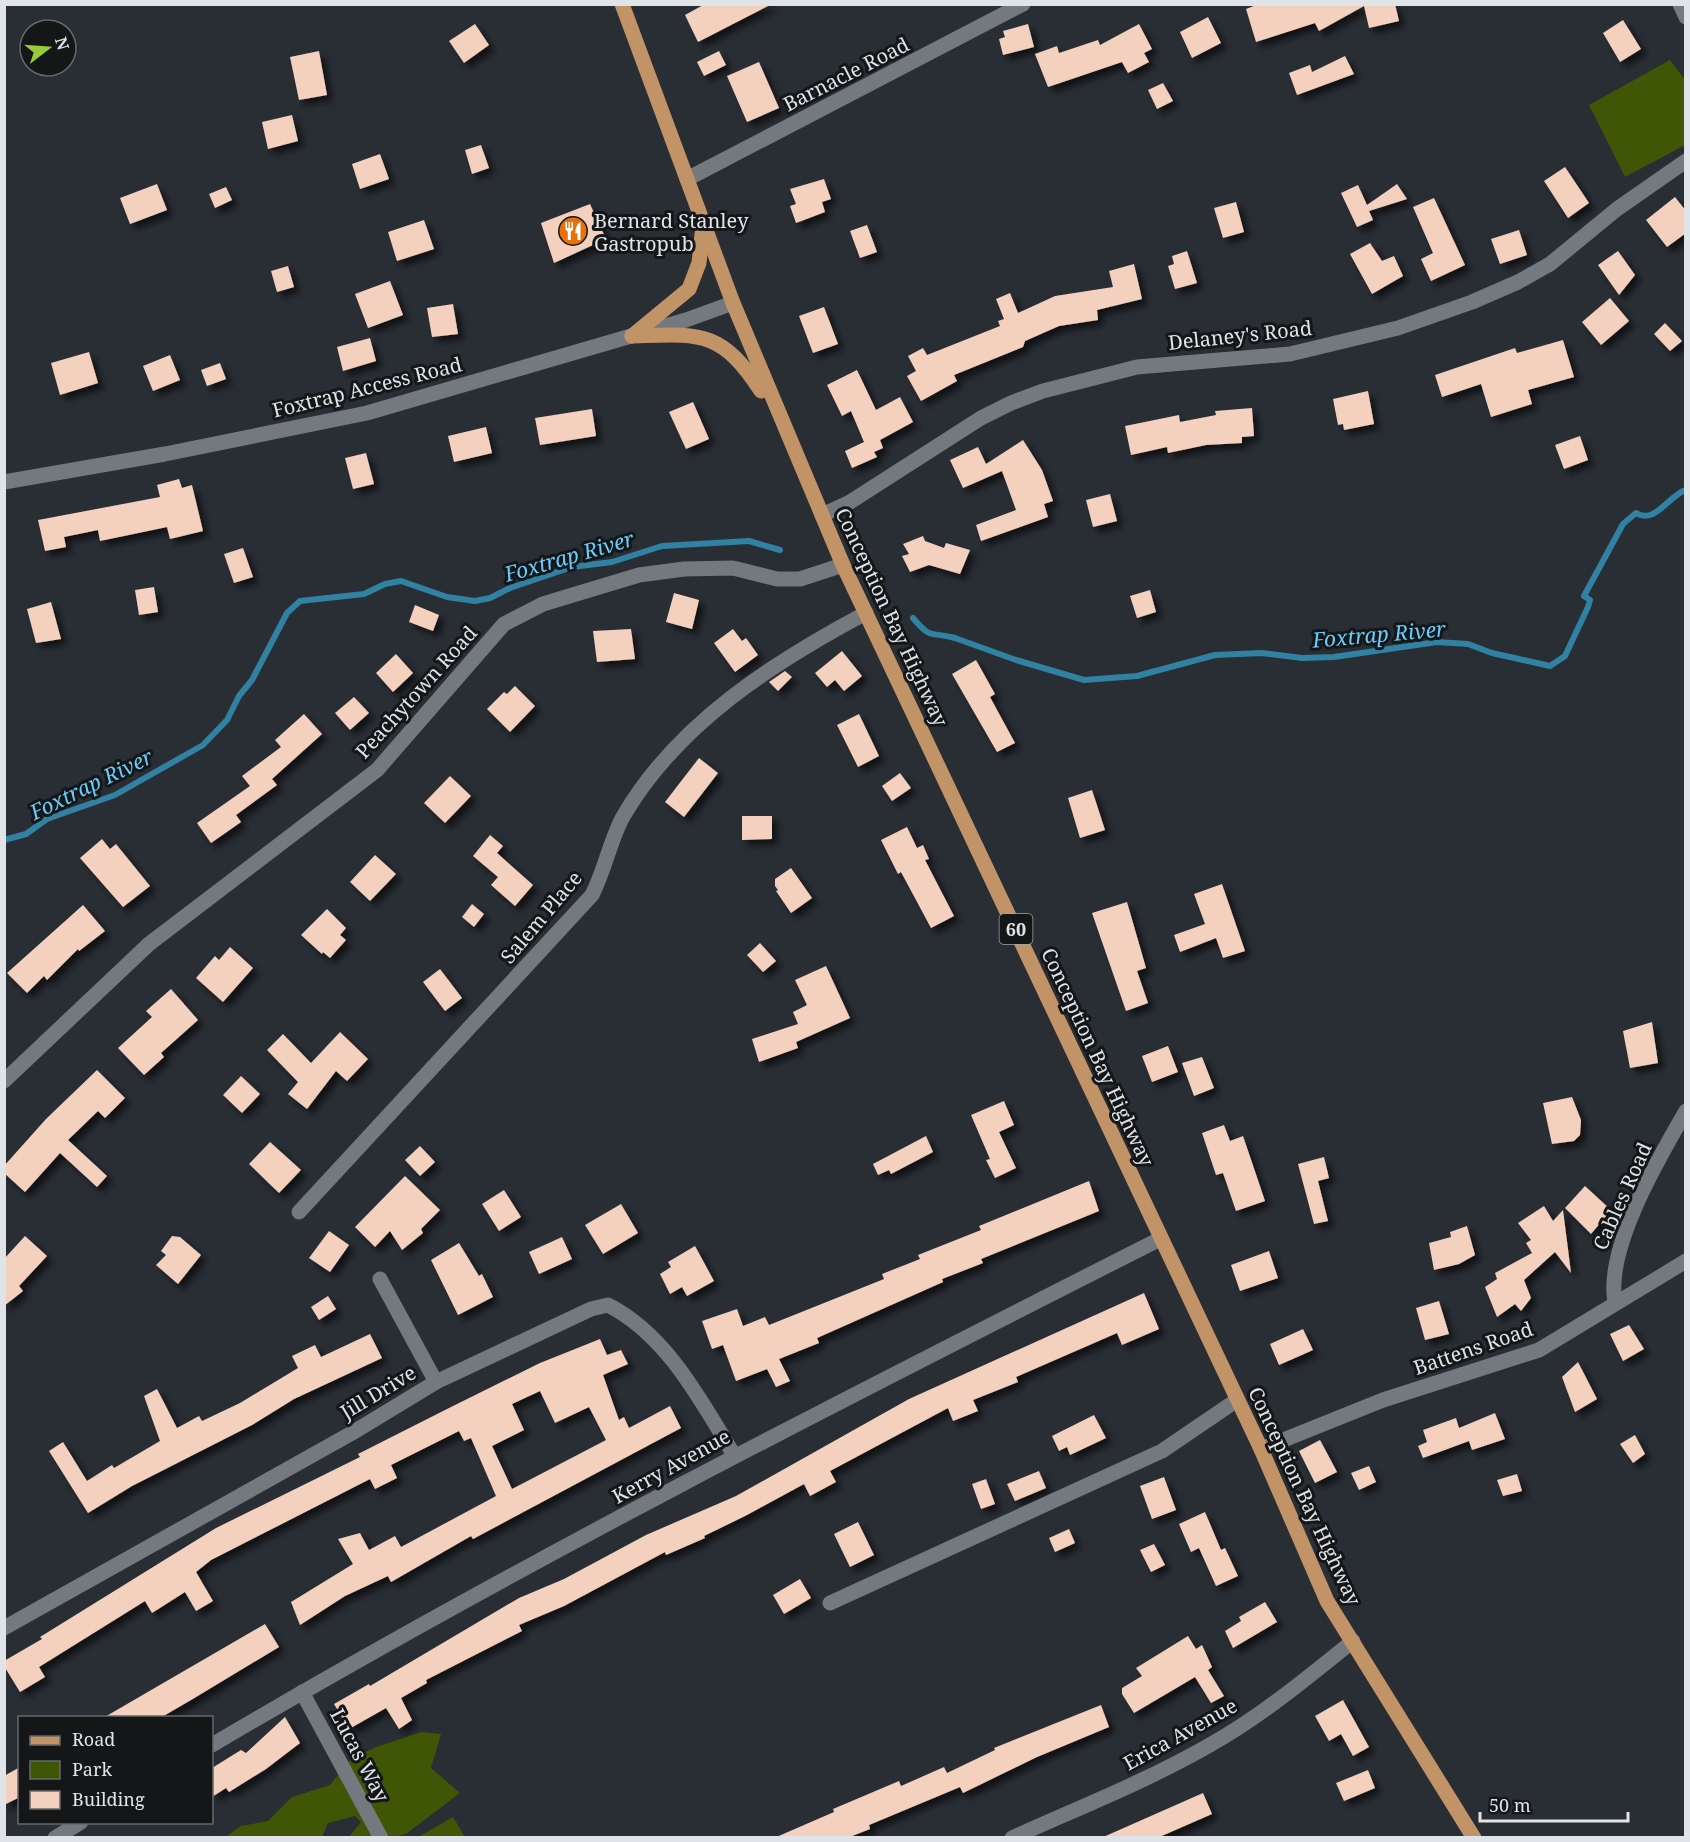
<svg xmlns="http://www.w3.org/2000/svg" width="1690" height="1842" font-family="'Noto Serif',serif">
<style>
.green{fill:#3e5605}
.lines{fill:none;stroke-linecap:round;stroke-linejoin:round}
.stream{stroke:#3181a3;stroke-width:6}
.building{fill:#f4d1bf;fill-rule:evenodd;filter:url(#shadow)}
.minor{stroke:#747980;stroke-width:15}
.secondary{stroke:#747980;stroke-width:15}
.primary{stroke:#c19367;stroke-width:15}
.labels{text-anchor:middle;dominant-baseline:central;stroke-width:6;stroke-linejoin:round;paint-order:stroke}
.shield{fill:#141618;stroke:#a3a6a9;stroke-width:1.5}
.shield-label{font-size:18px;font-weight:bold;fill:#e0e3e7}
.street-label{font-size:20px;fill:#e0e3e7;stroke:#141618}
.poi-label{font-size:20px;fill:#e0e3e7;stroke:#141618;text-anchor:start}
.water-label{font-size:21px;font-style:italic;fill:#66cefd;stroke:#141618}
</style>
<defs>
<filter id="shadow"><feDropShadow dx="5.5" dy="5.5" stdDeviation="3" flood-color="#0009"/></filter>
</defs>
<rect width="100%" height="100%" fill="#292d34"/>
<g class="green">
<polygon points="1670,60 1685,80 1685,145 1625,177 1589,105"/>
<polygon points="421,1732 441,1734 431,1768 460,1793 406,1834 394,1837 349,1837 361,1822 355,1816 328,1823 322,1837 224,1838 241,1826 268,1821 292,1797 330,1785 351,1759 376,1747"/>
<polygon points="453,1817 465,1837 418,1837"/>
</g>
<g class="lines">
<g class="stream">
<path d="M913,618C932,641 931,631 955,638L1016,660L1084,680L1137,676L1215,655L1262,653L1302,658L1334,657L1437,642L1468,644L1492,653L1550,666L1565,656L1588,607L1590,600L1584,596L1623,524L1636,513C1655,525 1669,495 1686,490"/>
<polyline points="4,840 26,834 47,819 115,795 203,745 227,720 239,696 252,680 287,613 300,601 364,594 385,584 401,581 447,597 475,601 490,598 510,588 572,567 612,562 662,546 749,541 780,550"/>
</g>
</g>
<g class="building">
<polygon points="705,4 772,4 698,42 685,15"/>
<polygon points="1259,4 1395,4 1399,21 1369,28 1364,6 1319,31 1315,23 1256,42 1246,9"/>
<polygon points="1208,17 1221,43 1192,58 1180,32"/>
<polygon points="1623,20 1641,49 1620,62 1603,33"/>
<polygon points="475,24 489,45 464,63 449,41"/>
<polygon points="1028,24 1034,47 1003,55 999,39 1005,37 1003,31"/>
<polygon points="1139,24 1152,49 1144,53 1149,62 1128,73 1122,62 1048,87 1035,54 1057,46 1059,53 1098,40 1100,45"/>
<polygon points="319,51 327,95 299,100 290,57"/>
<polygon points="719,51 726,65 704,76 697,62"/>
<polygon points="1345,56 1354,74 1297,95 1289,73 1310,65 1312,72"/>
<polygon points="759,62 779,108 747,122 727,76"/>
<polygon points="1163,83 1173,101 1157,109 1148,90"/>
<polygon points="292,115 298,141 268,149 262,122"/>
<polygon points="481,145 489,168 472,174 465,150"/>
<polygon points="380,154 389,179 360,189 352,164"/>
<polygon points="1565,167 1589,203 1568,218 1544,181"/>
<polygon points="824,179 831,199 822,202 825,212 796,223 790,206 796,204 790,189"/>
<polygon points="157,184 167,210 130,224 120,198"/>
<polygon points="1397,184 1407,199 1369,211 1373,220 1357,227 1341,193 1358,185 1367,205"/>
<polygon points="226,187 232,200 215,208 209,194"/>
<polygon points="1675,197 1686,211 1686,233 1667,247 1646,220"/>
<polygon points="1434,198 1465,265 1431,281 1421,259 1433,253 1413,207"/>
<polygon points="1236,202 1244,232 1223,238 1214,208"/>
<polygon points="590,204 606,239 554,263 541,223"/>
<polygon points="424,220 434,249 397,261 388,232"/>
<polygon points="867,225 877,252 860,258 850,231"/>
<polygon points="1519,230 1527,255 1500,264 1491,239"/>
<polygon points="1370,243 1382,261 1394,256 1403,276 1372,294 1350,254"/>
<polygon points="1187,251 1197,283 1175,289 1168,266 1174,264 1172,256"/>
<polygon points="1618,251 1635,275 1619,295 1598,265"/>
<polygon points="1134,264 1142,299 1097,310 1098,320 1059,326 1025,341 1023,347 954,375 957,381 921,401 907,376 916,371 908,356 923,348 927,355 1000,326 998,321 1004,319 996,299 1010,293 1018,313 1055,296 1113,287 1109,271"/>
<polygon points="288,266 294,287 277,292 271,271"/>
<polygon points="390,281 403,315 368,328 355,294"/>
<polygon points="1610,298 1629,321 1601,345 1582,322"/>
<polygon points="453,304 458,334 432,337 427,308"/>
<polygon points="824,307 838,344 813,353 799,316"/>
<polygon points="1665,323 1682,341 1670,351 1654,334"/>
<polygon points="370,338 376,361 343,371 337,347"/>
<polygon points="1563,340 1574,377 1528,390 1532,404 1491,417 1481,384 1442,397 1435,375 1515,348 1517,353"/>
<polygon points="89,352 98,383 60,395 51,363"/>
<polygon points="170,355 180,380 153,391 143,366"/>
<polygon points="220,363 226,379 207,386 201,370"/>
<polygon points="857,370 876,410 900,397 913,422 880,440 883,448 874,452 877,457 852,468 845,451 864,442 851,411 842,416 827,385"/>
<polygon points="1368,391 1374,424 1344,430 1343,424 1338,425 1333,399"/>
<polygon points="693,402 709,439 686,449 669,412"/>
<polygon points="1252,408 1254,436 1242,437 1242,443 1206,445 1168,453 1167,447 1131,455 1125,426 1179,415 1180,422 1216,415 1215,411"/>
<polygon points="592,409 596,436 540,445 535,418"/>
<polygon points="486,427 492,453 454,462 448,436"/>
<polygon points="1580,436 1588,460 1564,469 1555,445"/>
<polygon points="1023,440 1042,470 1053,501 1044,504 1048,517 981,541 976,525 1016,510 1002,471 963,488 950,460 978,447 986,464"/>
<polygon points="366,453 374,484 353,489 345,458"/>
<polygon points="179,479 182,488 192,485 203,531 170,539 167,527 100,541 98,530 64,537 66,547 45,551 38,520 160,497 157,485"/>
<polygon points="1110,494 1117,521 1093,527 1086,500"/>
<polygon points="923,536 925,541 944,548 946,543 970,550 960,574 929,565 910,572 902,556 909,554 903,544"/>
<polygon points="243,548 253,577 234,583 224,554"/>
<polygon points="154,587 158,612 139,615 135,590"/>
<polygon points="1150,590 1156,612 1137,618 1130,596"/>
<polygon points="674,593 699,600 692,629 666,622"/>
<polygon points="51,602 61,639 36,643 27,609"/>
<polygon points="415,605 439,615 433,631 409,622"/>
<polygon points="631,629 635,659 597,662 593,631"/>
<polygon points="733,629 742,641 746,638 758,655 735,672 714,643"/>
<polygon points="842,651 862,676 844,691 835,680 827,687 815,673"/>
<polygon points="396,654 413,673 393,692 376,673"/>
<polygon points="976,660 995,694 990,697 1015,743 997,752 952,674"/>
<polygon points="785,671 792,677 778,691 769,682"/>
<polygon points="515,686 535,706 510,732 487,709 504,692 507,694"/>
<polygon points="354,697 369,713 350,730 335,713"/>
<polygon points="304,714 322,734 272,779 277,785 236,815 241,822 211,843 197,823 250,786 242,776 281,747 275,740"/>
<polygon points="859,714 879,756 858,767 837,725"/>
<polygon points="699,758 718,773 684,817 665,802"/>
<polygon points="900,773 911,788 892,801 882,786"/>
<polygon points="450,776 471,796 445,823 424,803"/>
<polygon points="1092,790 1105,830 1080,838 1068,798"/>
<polygon points="742,816 772,816 772,839 742,840"/>
<polygon points="907,827 917,848 923,845 929,859 925,860 954,916 931,928 901,872 898,874 881,840"/>
<polygon points="490,835 503,846 497,853 533,885 515,906 491,885 498,877 473,856"/>
<polygon points="102,839 110,849 116,844 150,886 123,907 80,858"/>
<polygon points="375,855 396,874 370,901 350,882"/>
<polygon points="791,868 812,898 791,913 776,891 778,890 775,886 775,879"/>
<polygon points="1222,884 1245,951 1223,958 1216,938 1180,952 1174,935 1205,924 1194,894"/>
<polygon points="1127,902 1146,968 1137,971 1148,1003 1126,1011 1092,913"/>
<polygon points="472,904 484,914 474,927 462,917"/>
<polygon points="83,905 105,931 79,951 78,949 47,980 44,976 27,993 7,973"/>
<polygon points="327,909 346,928 340,935 346,940 330,958 323,952 322,954 301,935"/>
<polygon points="760,943 776,961 763,972 747,955"/>
<polygon points="230,947 253,968 223,1002 196,978 215,956 219,960"/>
<polygon points="826,966 850,1018 796,1042 798,1048 759,1062 752,1039 798,1024 793,1012 807,1005 795,980"/>
<polygon points="440,969 462,998 445,1011 423,982"/>
<polygon points="171,989 198,1020 161,1053 164,1057 144,1075 118,1048 152,1017 146,1011"/>
<polygon points="1652,1022 1658,1063 1630,1068 1623,1031"/>
<polygon points="340,1032 368,1059 347,1081 336,1071 307,1109 288,1094 298,1082 267,1050 283,1034 311,1063"/>
<polygon points="1168,1046 1178,1072 1152,1082 1142,1056"/>
<polygon points="1202,1057 1214,1088 1194,1096 1182,1063"/>
<polygon points="97,1070 125,1098 105,1118 98,1111 68,1140 107,1176 97,1187 60,1153 25,1192 4,1173 4,1166 46,1119"/>
<polygon points="241,1076 260,1094 242,1113 223,1095"/>
<polygon points="1572,1097 1581,1120 1580,1135 1574,1141 1552,1144 1543,1103"/>
<polygon points="1004,1101 1014,1125 999,1132 1016,1168 995,1178 986,1160 990,1159 971,1115"/>
<polygon points="1224,1125 1230,1141 1243,1136 1265,1201 1236,1211 1223,1173 1216,1175 1202,1133"/>
<polygon points="926,1136 933,1152 891,1174 889,1170 878,1175 873,1164"/>
<polygon points="270,1142 301,1170 279,1193 249,1164"/>
<polygon points="420,1146 435,1162 420,1176 405,1160"/>
<polygon points="1324,1157 1329,1178 1318,1181 1328,1221 1314,1224 1298,1164"/>
<polygon points="405,1176 440,1210 421,1229 423,1233 402,1250 390,1231 375,1247 355,1227"/>
<polygon points="1089,1181 1099,1211 981,1259 983,1263 942,1279 943,1282 817,1338 819,1343 779,1359 790,1381 776,1387 767,1369 736,1381 723,1345 712,1349 702,1321 737,1309 743,1326 765,1317 769,1325 884,1279 882,1274 920,1259 918,1255 981,1230 979,1226"/>
<polygon points="1585,1186 1611,1210 1591,1234 1565,1208"/>
<polygon points="504,1190 521,1217 499,1231 482,1204"/>
<polygon points="621,1204 638,1233 603,1254 585,1225"/>
<polygon points="1544,1206 1553,1221 1563,1210 1571,1273 1555,1252 1524,1280 1531,1298 1521,1311 1515,1304 1497,1317 1485,1287 1497,1279 1495,1273 1532,1253 1526,1243 1531,1240 1518,1223"/>
<polygon points="1467,1226 1475,1255 1459,1264 1434,1270 1429,1243 1451,1237 1450,1232"/>
<polygon points="329,1231 349,1245 330,1272 309,1258"/>
<polygon points="25,1236 47,1256 19,1286 23,1291 4,1306 4,1259"/>
<polygon points="172,1236 180,1237 201,1255 178,1284 156,1265 166,1255 161,1251"/>
<polygon points="562,1237 572,1259 539,1274 529,1252"/>
<polygon points="459,1243 479,1276 482,1274 493,1297 458,1315 431,1260"/>
<polygon points="695,1246 714,1281 687,1296 682,1287 670,1294 660,1274 671,1267 668,1262"/>
<polygon points="1269,1251 1278,1278 1240,1291 1231,1265"/>
<polygon points="1144,1293 1159,1329 1122,1345 1117,1333 1016,1377 1018,1382 973,1400 978,1411 953,1421 948,1408 830,1471 836,1482 810,1496 804,1484 745,1516 704,1536 705,1538 666,1555 665,1552 564,1606 519,1625 522,1631 426,1680 427,1683 401,1698 412,1720 399,1729 386,1708 349,1729 334,1704 369,1684 370,1686 519,1598 564,1579 646,1535 736,1496 909,1399"/>
<polygon points="328,1296 336,1309 319,1320 311,1307"/>
<polygon points="1439,1301 1449,1334 1425,1340 1416,1308"/>
<polygon points="1629,1325 1644,1349 1623,1361 1610,1334"/>
<polygon points="1303,1329 1313,1350 1279,1365 1270,1344"/>
<polygon points="370,1334 382,1358 294,1399 252,1425 132,1486 88,1513 49,1451 63,1442 87,1481 112,1465 114,1468 160,1441 144,1396 157,1389 177,1428 199,1416 202,1421 240,1403 298,1368 292,1356 315,1345 321,1357"/>
<path d="M600,1339L607,1355L621,1350L628,1364L603,1375L619,1420L624,1417L629,1428L670,1406L681,1428L473,1539L471,1536L391,1582L388,1576L345,1596L300,1625L291,1602L353,1564L338,1539L360,1533L369,1550L395,1536L401,1547L496,1496L471,1438L464,1441L459,1431L391,1465L397,1478L375,1489L370,1479L211,1560L196,1572L213,1601L196,1611L185,1592L152,1613L145,1601L39,1667L45,1677L20,1692L4,1666V1661L42,1639L40,1637L216,1528L360,1457L358,1454L449,1408L540,1363ZM540,1391L555,1423L589,1407L606,1440L512,1489L492,1446L524,1430L512,1404Z"/>
<polygon points="1578,1362 1597,1399 1575,1412 1562,1377"/>
<polygon points="1495,1413 1505,1439 1472,1450 1469,1441 1423,1458 1418,1446 1427,1442 1423,1430 1456,1418 1459,1428"/>
<polygon points="1094,1415 1106,1438 1070,1455 1067,1447 1059,1451 1052,1436"/>
<polygon points="1635,1435 1645,1454 1633,1463 1620,1444"/>
<polygon points="1320,1440 1337,1472 1315,1483 1299,1451"/>
<polygon points="1369,1466 1376,1482 1359,1490 1351,1473"/>
<polygon points="1039,1471 1046,1488 1015,1501 1007,1484"/>
<polygon points="1517,1474 1522,1491 1503,1496 1497,1480"/>
<polygon points="1164,1477 1176,1510 1152,1519 1140,1486"/>
<polygon points="986,1479 995,1504 981,1509 972,1484"/>
<polygon points="1205,1512 1221,1550 1225,1548 1238,1576 1216,1586 1199,1548 1191,1552 1179,1524"/>
<polygon points="858,1522 874,1555 850,1567 834,1534"/>
<polygon points="1069,1529 1075,1543 1055,1552 1049,1538"/>
<polygon points="1154,1544 1165,1565 1151,1572 1140,1550"/>
<polygon points="800,1579 811,1598 784,1614 773,1595"/>
<polygon points="1265,1602 1277,1622 1233,1648 1225,1631 1241,1621 1239,1617"/>
<polygon points="265,1624 279,1647 191,1700 160,1718 103,1718"/>
<polygon points="1188,1636 1196,1649 1202,1645 1212,1667 1208,1670 1224,1696 1211,1703 1195,1677 1134,1713 1122,1694 1122,1688 1142,1676 1136,1668"/>
<polygon points="1343,1700 1369,1747 1353,1756 1341,1734 1329,1741 1315,1716"/>
<polygon points="1101,1705 1109,1727 1037,1757 963,1793 960,1787 869,1825 870,1829 847,1838 774,1838 834,1812 833,1809 899,1781 901,1786 944,1767 947,1773 995,1750 994,1748"/>
<polygon points="285,1717 300,1743 266,1769 229,1792 226,1788 212,1797 212,1768 241,1750 246,1753"/>
<polygon points="20,1767 20,1797 4,1805 4,1776"/>
<polygon points="1368,1770 1375,1788 1344,1801 1336,1783"/>
<polygon points="1203,1793 1212,1814 1157,1838 1101,1838"/>
</g>
<g class="lines">
<g class="minor">
<polyline points="1680,4 1686,17"/>
<polyline points="687,179 1023,4"/>
<polyline points="822,515 850,502 981,418 1011,403 1043,391 1137,367 1290,354 1398,328 1472,302 1518,282 1550,264 1617,209 1686,161"/>
<polyline points="4,1081 149,944 377,770 504,624 543,604 639,575 684,569 733,568 777,579 800,579 843,565"/>
<path d="M299,1212L592,895C605,870 611,837 624,815C678,723 774,662 866,613"/>
<polyline points="380,1279 436,1382"/>
<path d="M1615,1302C1605,1248 1659,1158 1686,1111"/>
<polyline points="1261,1449 1383,1400 1539,1350 1686,1261"/>
<polyline points="830,1603 1162,1451 1237,1400"/>
<path d="M4,1628L352,1433L436,1382L591,1309L608,1305C667,1335 701,1401 734,1455"/>
<polyline points="302,1692 381,1838"/>
<path d="M212,1745C520,1563 840,1401 1160,1239"/>
<polyline points="55,1838 81,1822"/>
<path d="M1012,1838C1078,1808 1145,1782 1208,1746C1260,1717 1306,1679 1353,1641"/>
</g>
<polyline class="secondary" points="4,482 165,454 367,413 686,320 733,303"/>
<g class="primary">
<polyline points="622,4 733,303 843,565 1261,1449 1327,1601 1474,1838"/>
<path d="M632,336C699,334 721,329 761,391"/>
<polyline points="632,336 689,289 699,263 703,225"/>
</g>
</g>
<defs>
<g id="restaurant-disc" transform="scale(1.5)"><circle r="9.5" fill="#e8710a" stroke="#141618"/><path d="M-5-6h1v4h1v-4h1v4h1v-4h1v5L-1.5 .5V6h-2V.5L-5-1ZM5-6V6H3V1.5H1.5Q1.5-4 5-6Z" fill="#fff"/></g>
</defs>
<g fill-rule="evenodd">
<use href="#restaurant-disc" x="573" y="231"/>
</g>
<g class="labels">
<rect class="shield" x="999.5" y="914" width="33" height="30" rx="4.5"/>
<g class="shield-label">
<text x="1016" y="929">60</text>
</g>
<g class="street-label">
<text transform="translate(846 74) rotate(-27)">Barnacle Road</text>
<text transform="translate(1240 335) rotate(-6)">Delaney's Road</text>
<text transform="translate(367 387) rotate(-14)">Foxtrap Access Road</text>
<text transform="translate(892 617) rotate(65)">Conception Bay Highway</text>
<text transform="translate(416 692) rotate(-48)">Peachytown Road</text>
<text transform="translate(541 917) rotate(-50)">Salem Place</text>
<text transform="translate(1098 1057) rotate(65)">Conception Bay Highway</text>
<text transform="translate(1622 1196) rotate(-66)">Cables Road</text>
<text transform="translate(1473 1348) rotate(-19)">Battens Road</text>
<text transform="translate(378 1392) rotate(-31)">Jill Drive</text>
<text transform="translate(671 1466) rotate(-29)">Kerry Avenue</text>
<text transform="translate(1305 1496) rotate(65)">Conception Bay Highway</text>
<text transform="translate(1180 1734) rotate(-29)">Erica Avenue</text>
<text transform="translate(360 1755) rotate(62)">Lucas Way</text>
</g>
<g class="poi-label">
<text x="594" y="220">Bernard Stanley<tspan x="594" dy="23">Gastropub</tspan></text>
</g>
<g class="water-label">
<text transform="translate(569 556) rotate(-16)">Foxtrap River</text>
<text transform="translate(1379 634) rotate(-5)">Foxtrap River</text>
<text transform="translate(91 784) rotate(-26)">Foxtrap River</text>
</g>
</g>
<rect width="1690" height="1842" fill="none" stroke="#e0e3e7" stroke-width="12"/>
<rect x="18" y="1716" width="195" height="108" fill="#141618" stroke="#66686b" stroke-width="1.5"/>
<rect x="30" y="1736" width="30" height="9" fill="#c19367" stroke="#66686b" stroke-width="1.5"/>
<text x="72" y="1746" font-size="18" fill="#e0e3e7">Road</text>
<rect x="30" y="1761" width="30" height="18" fill="#3e5605" stroke="#66686b" stroke-width="1.5"/>
<text x="72" y="1776" font-size="18" fill="#e0e3e7">Park</text>
<rect x="30" y="1791" width="30" height="18" fill="#f4d1bf" stroke="#66686b" stroke-width="1.5"/>
<text x="72" y="1806" font-size="18" fill="#e0e3e7">Building</text>
<g transform="translate(48 48) rotate(73)"><circle r="28" fill="#141618" stroke="#66686b" stroke-width="1.5"/>
<path d="M0-4.5L10 22L0 15L-10 22Z" fill="#97cc39"/>
<text y="-9" font-size="16" font-weight="bold" text-anchor="middle" fill="#e0e3e7">N</text>
</g>
<path d="M1480 1812v9h148v-9" fill="none" stroke="#e0e3e7" stroke-width="3"/>
<text x="1489" y="1812" font-size="18" fill="#e0e3e7" stroke="#141618" stroke-width="4.5" paint-order="stroke">50 m</text>
</svg>
